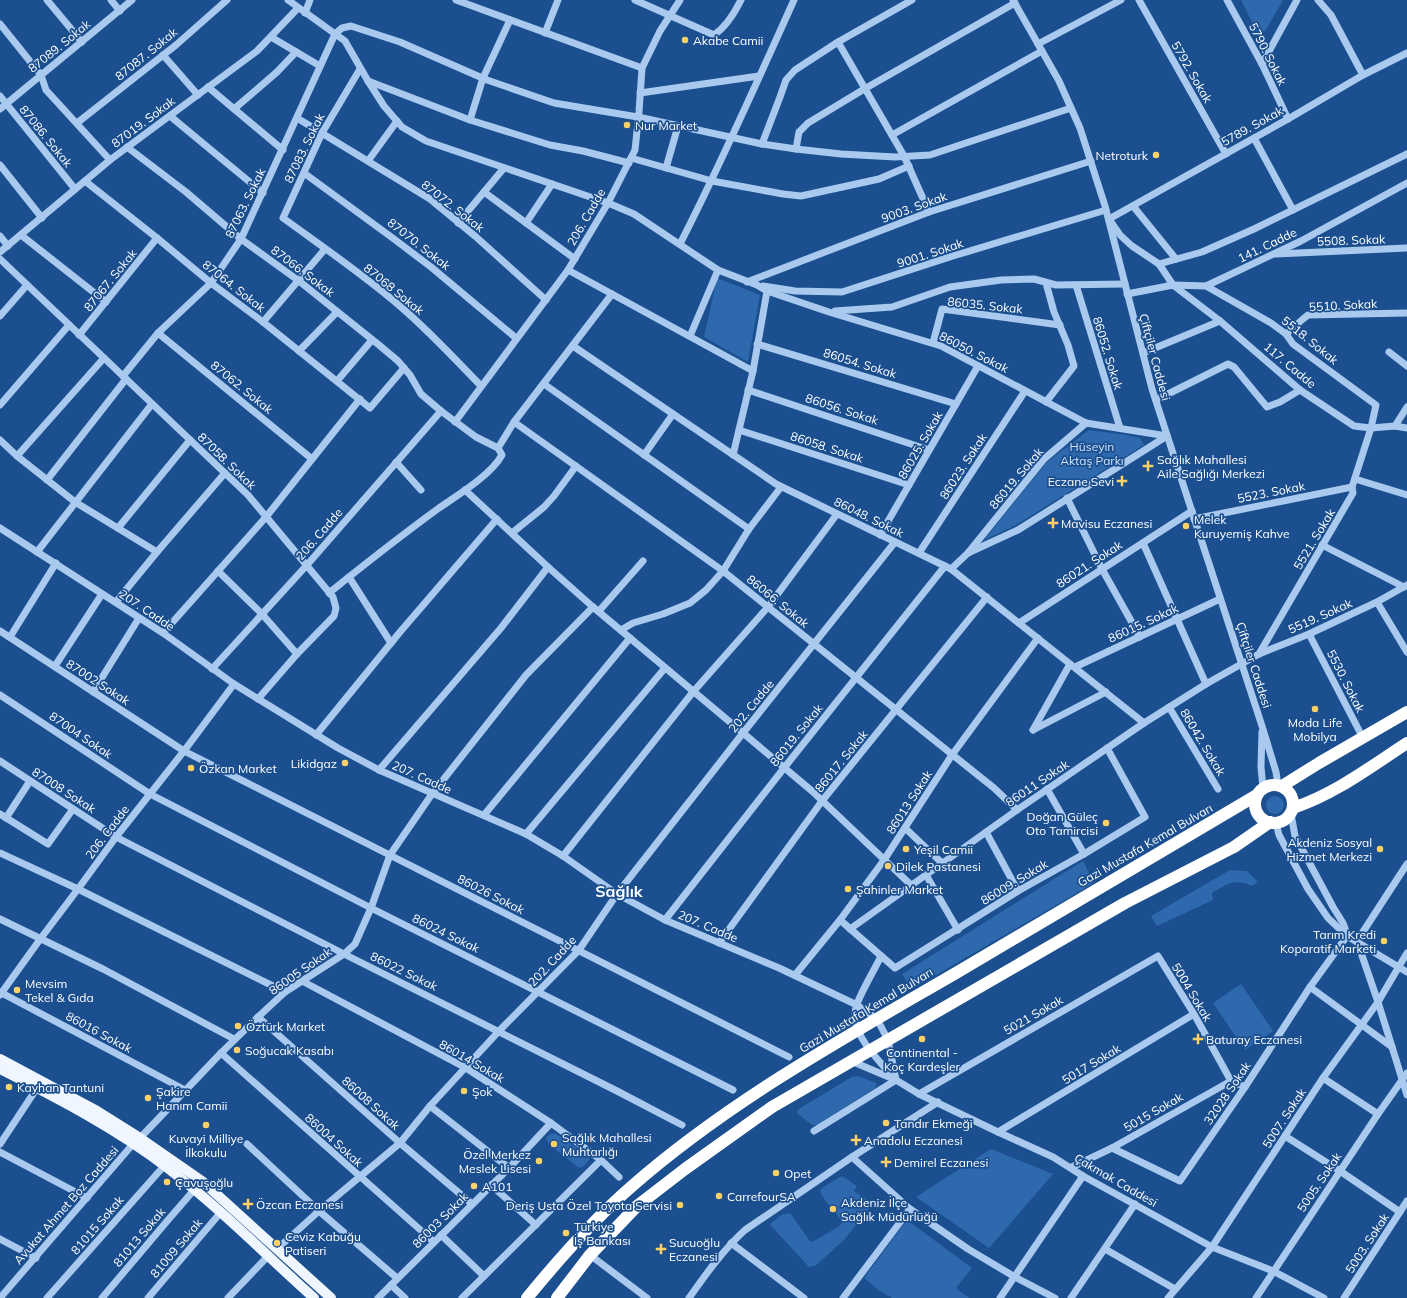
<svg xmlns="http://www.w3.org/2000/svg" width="1407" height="1298" font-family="Mulish,sans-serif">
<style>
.green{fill:#2e69ad}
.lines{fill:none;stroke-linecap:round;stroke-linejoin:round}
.minor{stroke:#a9c9ee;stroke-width:7}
.major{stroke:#f0f6ff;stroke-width:10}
.highway{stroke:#fff;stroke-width:12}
.poi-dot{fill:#ffd166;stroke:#1b4f8f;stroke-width:1.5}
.labels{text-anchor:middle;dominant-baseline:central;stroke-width:3.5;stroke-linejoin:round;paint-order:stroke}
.poi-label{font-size:12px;fill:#fff;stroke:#1b4f8f;text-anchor:start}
.street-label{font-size:12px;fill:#fff;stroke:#1b4f8f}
.park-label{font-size:12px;fill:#cfe3fa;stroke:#1b4f8f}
.district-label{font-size:16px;font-weight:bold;fill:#fff;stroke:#1b4f8f}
</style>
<rect width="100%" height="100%" fill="#1b4f8f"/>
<g class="green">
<polygon points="1241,0 1283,0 1266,30 1258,34"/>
<polygon points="717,278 760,295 748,362 704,337"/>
<polygon points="1089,430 1126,435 1140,438 1144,445 1016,525 984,540 1047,462"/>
<circle cx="1275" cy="805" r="9"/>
<polygon points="1083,861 1094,883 912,989 902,974"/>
<path d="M1230,870L1247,871L1258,882L1252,886C1235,878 1227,884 1212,893L1213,900L1157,926L1151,916Z"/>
<polygon points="1241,984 1273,1031 1245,1050 1213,1003"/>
<polygon points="858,1076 874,1082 877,1084 875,1088 817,1125 812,1125 798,1114 797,1111 800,1108 852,1077"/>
<polygon points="555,1133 586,1154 590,1159 583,1167 579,1168 549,1144 546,1138 550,1134"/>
<polygon points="991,1149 1053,1174 989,1248 916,1197"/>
<polygon points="842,1176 857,1186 854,1191 873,1204 844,1240 815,1266 809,1267 772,1227 770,1224 783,1214 790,1213 810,1241 812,1242 840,1226 842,1221 822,1196 820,1191 823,1187"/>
<polygon points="907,1220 972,1268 956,1288 969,1298 892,1298 880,1291 864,1278"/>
</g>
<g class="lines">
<g class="minor">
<polyline points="47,0 82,42"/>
<polyline points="111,0 120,11"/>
<polyline points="288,0 345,41 368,81 384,106 402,127 426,141 608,203 634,214 718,270 757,285 767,291 753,371 733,455"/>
<polyline points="456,0 642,68"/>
<path d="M635,0L714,35C726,27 735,12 741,0"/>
<polyline points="1013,0 1059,81 1080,128 1105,206 1152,389 1262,726 1276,772 1278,785"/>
<polyline points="1139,0 1226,154"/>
<polyline points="1227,0 1262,64 1288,119"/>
<polyline points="1318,0 1331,15 1363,75"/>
<polyline points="305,13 310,0"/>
<polyline points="0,24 41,75 46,90 110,160"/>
<polyline points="545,33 558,0"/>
<polyline points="271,37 320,66"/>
<polyline points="838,42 904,156 929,212"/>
<polyline points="1038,44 1121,0"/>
<polyline points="1407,53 1363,75 1288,119 1109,219 1120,235 1132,246 1159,264 1173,285 1220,321 1300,390 1354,426 1371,428 1395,426 1407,428"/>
<polyline points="163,55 198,95"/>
<polyline points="1262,64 1297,0"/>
<path d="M360,69L322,133L283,218C323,247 364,275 401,307C429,331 455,359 481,386"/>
<polyline points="368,81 470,120 550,145 583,151 629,163"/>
<polyline points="208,87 283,150"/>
<polyline points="640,93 759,76"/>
<polyline points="0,96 75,189"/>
<polyline points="0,109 132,0"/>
<polyline points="234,109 277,72 296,52"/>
<polyline points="170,116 263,193"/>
<polyline points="297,118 430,199 475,236 546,300"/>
<polyline points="470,120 483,78 510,20"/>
<polyline points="77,123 176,45 227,0"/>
<polyline points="892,135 1042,51"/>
<polyline points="1254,138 1293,210"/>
<polyline points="762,144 780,97 786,80 795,70 838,42 912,0"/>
<path d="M127,147L186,192L241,239L299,281L379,345L398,361L410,375L421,394L441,411L476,437L498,448L502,455C491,475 458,495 439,508C402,535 365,564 329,593"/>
<polyline points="796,149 799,132 808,123 866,88 1015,3"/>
<polyline points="631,158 712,181 783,194 801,196 879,179 909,166"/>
<polyline points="368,161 397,121"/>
<polyline points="0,165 42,218"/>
<polyline points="666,168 678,126"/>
<polyline points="304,173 394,239 431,267 516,338"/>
<polyline points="85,181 157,238 211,283 263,322 370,408 404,368"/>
<polyline points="484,192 575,259"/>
<polyline points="1133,206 1176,259"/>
<polyline points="458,223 504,168"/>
<polyline points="526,223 552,184"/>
<polyline points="21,235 106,302"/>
<polyline points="0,236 8,246"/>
<path d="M680,244C721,164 757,82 794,0"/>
<polyline points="0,252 110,160 257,51 298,8"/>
<polyline points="1276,254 1407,248"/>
<polyline points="0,259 248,495 333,597 336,608 334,616 297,654 258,699"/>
<polyline points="1159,264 1202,252 1254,229 1407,154"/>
<polyline points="568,270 753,371"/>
<polyline points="747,282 929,212 1091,161"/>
<polyline points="1076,285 1120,428"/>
<polyline points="763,286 795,291 842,292 953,256 1106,210"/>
<polyline points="1206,286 1271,323 1286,334 1293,344 1376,405 1371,428 1352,487 1353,493 1259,654"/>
<polyline points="767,291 829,312 941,346 1086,423 1167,436"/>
<polyline points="1127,294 1173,285 1206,286 1301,241 1407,183"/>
<polyline points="835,311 892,307 950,287 1001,280 1034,279 1056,285 1125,284"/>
<polyline points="0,316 27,285"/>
<polyline points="263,322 325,249"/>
<polyline points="158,333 312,459"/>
<polyline points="1286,334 1303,319 1308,315 1407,313"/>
<polyline points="79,335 157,238"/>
<polyline points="690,336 718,270"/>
<polyline points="933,343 942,309 1060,325"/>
<polyline points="757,344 956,404"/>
<polyline points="573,346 776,484 951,569 1144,723"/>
<polyline points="299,351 337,312"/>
<polyline points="1389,352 1407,366"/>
<polyline points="1143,353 1220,321"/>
<polyline points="123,376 158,333 211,283 241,239 335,34 342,28 351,26 400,42 487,80 554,103 638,117 762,144 796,149 841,154 895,157 930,155 1071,108"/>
<polyline points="337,381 372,340"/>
<polyline points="544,384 749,529"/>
<polyline points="748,390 929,450"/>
<polyline points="1156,400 1228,364 1234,367 1267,407 1280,402 1300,390"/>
<polyline points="1046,402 1074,366 1068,345 1054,312 1046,283"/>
<polyline points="0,405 69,325"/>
<polyline points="455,422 568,270 608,203 635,150 639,112 642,68 660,31 680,0"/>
<polyline points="514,422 723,571 994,788 1017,810"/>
<polyline points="1395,426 1407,407"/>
<polyline points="739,430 909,485"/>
<polyline points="0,440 17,456 75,502 157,552"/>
<polyline points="498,448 514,422 612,294"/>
<polyline points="644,455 673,414"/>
<polyline points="17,456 104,358"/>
<polyline points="396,462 421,490"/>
<polyline points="1355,479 1407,495"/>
<polyline points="47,480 126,379"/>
<polyline points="465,490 548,567 593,607 812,791 911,885"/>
<polyline points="1067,498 1102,569 1140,637"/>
<polyline points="1194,519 1352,487"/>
<polyline points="0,528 163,633 234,684 338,748 379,770 526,834 563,856 617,894 665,920 779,968 857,1005 877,1019 888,1040 896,1080"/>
<polyline points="118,528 190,440"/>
<polyline points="512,533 544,507 554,496 576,466"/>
<polyline points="880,535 978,366"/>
<polyline points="1143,543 1206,684"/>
<polyline points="1322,545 1404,587"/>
<polyline points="37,552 152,404"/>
<polyline points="919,553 1025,391"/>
<polyline points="968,553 1018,530 1167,436"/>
<polyline points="951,569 968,553 1044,459 1086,423"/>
<polyline points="218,571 262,614 297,654"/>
<polyline points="349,577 391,643"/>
<polyline points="116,602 157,552 225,473"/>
<polyline points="1377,602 1407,652"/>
<polyline points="599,611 643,561"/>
<polyline points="1019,623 1192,511"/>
<polyline points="621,630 633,623 663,614 690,603 706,590 723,571 749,529 781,487"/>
<polyline points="0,631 184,751 789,1057"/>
<polyline points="163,633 266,517 360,399"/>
<polyline points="1309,634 1363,738"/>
<polyline points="10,637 56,563"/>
<polyline points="55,666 102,594"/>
<polyline points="1075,667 1220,599"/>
<polyline points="212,669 307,565 441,411"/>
<polyline points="93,692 139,618"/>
<polyline points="0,695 150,794 371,908 733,1090"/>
<polyline points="1169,707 1218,789"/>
<polyline points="1033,730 1106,692"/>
<polyline points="1033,730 1070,664"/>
<polyline points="1262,732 1261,767 1263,788"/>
<polyline points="316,735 400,632 497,519"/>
<polyline points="0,761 116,837 344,954 617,1091 682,1125"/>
<polyline points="379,770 501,628 548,567"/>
<polyline points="1047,789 1084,854"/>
<polyline points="0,814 48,844 73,809"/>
<polyline points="1291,814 1295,836 1333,907 1343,923 1347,934"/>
<polyline points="484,815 630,638"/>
<polyline points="6,818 30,781"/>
<polyline points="1276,823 1279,835 1308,889 1328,918 1347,936 1407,972"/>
<polyline points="905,828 942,863"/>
<polyline points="986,832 1018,891"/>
<polyline points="526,834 665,668"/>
<polyline points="0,853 78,889 285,992"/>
<polyline points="563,856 693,692 768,607 837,514"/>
<polyline points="926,875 958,930"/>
<polyline points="0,919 103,969 234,1039"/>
<polyline points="665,920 784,768 945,566"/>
<polyline points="840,920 895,968 1018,891 1084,854 1145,817 1107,748"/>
<polyline points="850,929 1017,810 1144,723 1206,684 1259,654 1309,634 1377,602 1407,585"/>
<polyline points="1357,941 1378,1002 1407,1095"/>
<polyline points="1357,941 1407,864"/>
<polyline points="719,943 822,801 987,597"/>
<path d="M881,956C874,971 863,988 857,1004C847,1032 878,1059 894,1078"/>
<polyline points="795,975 840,920 884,860 952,755 1038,638"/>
<polyline points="302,981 466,1068 551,1123 601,1160 619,1177"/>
<polyline points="1310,987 1392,1047"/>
<polyline points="0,992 185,1090"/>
<polyline points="0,995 41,938 78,889 116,837 184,751 234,684"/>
<polyline points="258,1017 400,1143 472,1204"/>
<polyline points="221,1053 434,1242"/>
<polyline points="851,1061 896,1080 919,1094 998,1132 1053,1157 1083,1176 1212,1247 1273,1271 1324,1298"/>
<polyline points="1323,1078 1378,1114"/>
<polyline points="919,1094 1158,956 1194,1014 1231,1081"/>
<polyline points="430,1106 509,1168"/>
<polyline points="814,1131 896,1080"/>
<polyline points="998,1132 1194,1014"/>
<polyline points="1285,1136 1340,1171 1400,1212"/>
<polyline points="140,1138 221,1053 258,1017 285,992 344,954 355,944 371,908 390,855 432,794 526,675 593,607"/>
<polyline points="0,1144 37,1088"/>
<polyline points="247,1144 319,1211 397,1278"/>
<polyline points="1112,1148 1180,1181 1245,1087 1310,987 1347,936"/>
<polyline points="0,1152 87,1198"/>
<polyline points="852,1157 910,1209 968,1249 1015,1277 1055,1298"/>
<polyline points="1072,1167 1112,1148 1231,1081 1245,1087"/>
<polyline points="491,1185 536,1225"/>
<polyline points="441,1235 484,1276"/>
<polyline points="0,1239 36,1258"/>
<polyline points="731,1243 804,1298"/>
<polyline points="277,1249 319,1211 400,1143 430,1106 499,1031 579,950 617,894 743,733 895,542"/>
<polyline points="1105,1249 1175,1289"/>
<polyline points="590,1255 647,1298"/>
<polyline points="391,1285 405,1298"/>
<polyline points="0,1298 133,1144"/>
<polyline points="47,1298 164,1166"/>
<polyline points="102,1298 168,1220 194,1190"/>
<polyline points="148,1298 221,1212"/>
<polyline points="228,1298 269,1255"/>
<polyline points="378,1298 509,1168 551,1123"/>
<polyline points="462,1298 601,1160"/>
<path d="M689,1298C706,1274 723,1250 745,1230L852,1157L938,1102"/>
<polyline points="843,1298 910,1209"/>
<polyline points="1000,1298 1083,1176"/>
<polyline points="1071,1298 1135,1204"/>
<polyline points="1168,1298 1212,1247 1323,1078 1378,1002 1407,953"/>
<polyline points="1256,1298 1378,1114 1407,1073"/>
<polyline points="1344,1298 1407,1201"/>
</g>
<g class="major">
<polyline points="0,1059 97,1111 140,1138 202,1181 331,1298"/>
<path d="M0,1069C59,1099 117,1129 169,1169C221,1209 266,1255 314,1298"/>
</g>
<g class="highway">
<circle cx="1274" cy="804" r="19"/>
<polyline points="1282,786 1319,763 1407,712"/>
<path d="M1293,808C1335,794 1370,767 1407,743"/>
<path d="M527,1298C559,1259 593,1220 631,1187C729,1101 844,1038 956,973C1056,914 1157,854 1257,795"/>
<polyline points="557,1298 590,1255 637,1206 685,1169 772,1107 1125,903 1234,847 1270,822"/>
</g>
</g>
<g class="poi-dot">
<circle cx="685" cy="40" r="4"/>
<circle cx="627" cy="125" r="4"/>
<circle cx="1156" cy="155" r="4"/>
<path d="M1146 460h4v4h4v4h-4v4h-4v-4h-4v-4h4z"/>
<path d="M1120 475h4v4h4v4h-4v4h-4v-4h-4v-4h4z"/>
<path d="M1051 517h4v4h4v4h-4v4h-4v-4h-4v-4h4z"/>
<circle cx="1186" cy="526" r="4"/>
<circle cx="1315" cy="709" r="4"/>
<circle cx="345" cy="763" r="4"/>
<circle cx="191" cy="768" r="4"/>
<circle cx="1106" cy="823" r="4"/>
<circle cx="906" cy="849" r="4"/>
<circle cx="1380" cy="849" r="4"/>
<circle cx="888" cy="866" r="4"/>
<circle cx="848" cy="889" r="4"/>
<circle cx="1384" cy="941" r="4"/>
<circle cx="17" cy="990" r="4"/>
<circle cx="238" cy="1026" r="4"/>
<circle cx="922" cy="1039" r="4"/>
<path d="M1196 1033h4v4h4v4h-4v4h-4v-4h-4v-4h4z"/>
<circle cx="237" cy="1050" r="4"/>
<circle cx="9" cy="1087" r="4"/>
<circle cx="464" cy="1091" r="4"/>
<circle cx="148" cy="1098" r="4"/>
<circle cx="886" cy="1123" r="4"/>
<circle cx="206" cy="1125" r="4"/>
<path d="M854 1134h4v4h4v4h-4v4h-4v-4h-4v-4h4z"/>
<circle cx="554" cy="1144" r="4"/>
<circle cx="539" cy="1161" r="4"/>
<path d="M884 1156h4v4h4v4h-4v4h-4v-4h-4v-4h4z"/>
<circle cx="776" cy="1173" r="4"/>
<circle cx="167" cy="1182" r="4"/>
<circle cx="474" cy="1186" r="4"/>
<circle cx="719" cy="1196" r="4"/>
<path d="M246 1198h4v4h4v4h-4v4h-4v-4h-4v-4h4z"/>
<circle cx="680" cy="1205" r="4"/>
<circle cx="833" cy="1209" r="4"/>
<circle cx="566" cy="1233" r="4"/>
<circle cx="277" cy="1243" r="4"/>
<path d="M659 1243h4v4h4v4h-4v4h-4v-4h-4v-4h4z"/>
</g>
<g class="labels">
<g class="poi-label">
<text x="693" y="40">Akabe Camii</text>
<text x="635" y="125">Nur Market</text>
<text x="1148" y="155" text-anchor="end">Netroturk</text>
<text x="1157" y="459">Sağlık Mahallesi<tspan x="1157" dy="14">Aile Sağlığı Merkezi</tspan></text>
<text x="1114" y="481" text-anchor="end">Eczane Sevi</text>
<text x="1194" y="519">Melek<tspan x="1194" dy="14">Kuruyemiş Kahve</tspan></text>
<text x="1061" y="523">Mavisu Eczanesi</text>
<text x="1315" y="722" text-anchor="middle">Moda Life<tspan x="1315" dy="14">Mobilya</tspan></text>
<text x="337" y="763" text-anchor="end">Likidgaz</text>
<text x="199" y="768">Özkan Market</text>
<text x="1098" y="816" text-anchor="end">Doğan Güleç<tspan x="1098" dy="14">Oto Tamircisi</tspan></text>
<text x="1372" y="842" text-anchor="end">Akdeniz Sosyal<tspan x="1372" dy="14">Hizmet Merkezi</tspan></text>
<text x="914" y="849">Yeşil Camii</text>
<text x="896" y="866">Dilek Pastanesi</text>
<text x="856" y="889">Şahinler Market</text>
<text x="1376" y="934" text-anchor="end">Tarım Kredi<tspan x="1376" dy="14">Koparatif Marketi</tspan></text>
<text x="25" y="983">Mevsim<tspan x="25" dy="14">Tekel &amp; Gıda</tspan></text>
<text x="246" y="1026">Öztürk Market</text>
<text x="1206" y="1039">Baturay Eczanesi</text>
<text x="245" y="1050">Soğucak Kasabı</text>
<text x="922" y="1052" text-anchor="middle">Continental -<tspan x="922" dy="14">Koç Kardeşler</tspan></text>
<text x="17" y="1087">Kayhan Tantuni</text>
<text x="156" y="1091">Şakire<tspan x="156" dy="14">Hanım Camii</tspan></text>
<text x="472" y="1091">Şok</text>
<text x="894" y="1123">Tandır Ekmeği</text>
<text x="562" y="1137">Sağlık Mahallesi<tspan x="562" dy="14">Muhtarlığı</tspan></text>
<text x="206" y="1138" text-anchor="middle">Kuvayi Milliye<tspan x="206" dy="14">İlkokulu</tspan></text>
<text x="864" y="1140">Anadolu Eczanesi</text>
<text x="531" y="1154" text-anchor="end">Özel Merkez<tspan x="531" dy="14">Meslek Lisesi</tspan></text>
<text x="894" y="1162">Demirel Eczanesi</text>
<text x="784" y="1173">Opet</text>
<text x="175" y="1182">Çavuşoğlu</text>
<text x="482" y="1186">A101</text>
<text x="727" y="1196">CarrefourSA</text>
<text x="841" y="1202">Akdeniz İlçe<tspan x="841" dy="14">Sağlık Müdürlüğü</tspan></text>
<text x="256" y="1204">Özcan Eczanesi</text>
<text x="672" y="1205" text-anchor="end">Deriş Usta Özel Toyota Servisi</text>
<text x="574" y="1226">Türkiye<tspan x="574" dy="14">İş Bankası</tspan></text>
<text x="285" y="1236">Ceviz Kabuğu<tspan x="285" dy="14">Patiseri</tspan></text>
<text x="669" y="1242">Sucuoğlu<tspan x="669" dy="14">Eczanesi</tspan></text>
</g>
<g class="street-label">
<text transform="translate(59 46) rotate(-39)">87089. Sokak</text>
<text transform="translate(146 54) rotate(-39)">87087. Sokak</text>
<text transform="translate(1268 54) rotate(63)">5790. Sokak</text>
<text transform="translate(1192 72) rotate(60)">5792. Sokak</text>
<text transform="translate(143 122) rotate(-37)">87019. Sokak</text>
<text transform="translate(1252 126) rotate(-29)">5789. Sokak</text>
<text transform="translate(46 136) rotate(51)">87086. Sokak</text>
<text transform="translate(304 148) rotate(-64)">87083. Sokak</text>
<text transform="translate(245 203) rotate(-64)">87063. Sokak</text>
<text transform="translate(453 206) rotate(38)">87072. Sokak</text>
<text transform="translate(914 207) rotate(-20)">9003. Sokak</text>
<text transform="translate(586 217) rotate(-60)">206. Cadde</text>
<text transform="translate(1351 240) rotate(-2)">5508. Sokak</text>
<text transform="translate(419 244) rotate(38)">87070. Sokak</text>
<text transform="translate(1267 245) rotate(-26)">141. Cadde</text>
<text transform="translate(930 253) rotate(-18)">9001. Sokak</text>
<text transform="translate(303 271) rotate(37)">87066. Sokak</text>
<text transform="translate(110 280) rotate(-51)">87067. Sokak</text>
<text transform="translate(234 286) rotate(38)">87064. Sokak</text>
<text transform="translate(394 289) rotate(39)">87068 Sokak</text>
<text transform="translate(985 305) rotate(6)">86035. Sokak</text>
<text transform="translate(1343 305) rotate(-3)">5510. Sokak</text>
<text transform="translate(1310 340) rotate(39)">5518. Sokak</text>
<text transform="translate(974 352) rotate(27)">86050. Sokak</text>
<text transform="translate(1108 353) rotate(73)">86052. Sokak</text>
<text transform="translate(1155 357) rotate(75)">Çiftçiler Caddesi</text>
<text transform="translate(860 363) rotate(17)">86054. Sokak</text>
<text transform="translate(1290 365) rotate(40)">117. Cadde</text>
<text transform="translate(242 387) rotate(39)">87062. Sokak</text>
<text transform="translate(842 409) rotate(18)">86056. Sokak</text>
<text transform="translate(920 445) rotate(-60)">86025. Sokak</text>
<text transform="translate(827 447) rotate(18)">86058. Sokak</text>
<text transform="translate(227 461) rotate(44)">87058. Sokak</text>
<text transform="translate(963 466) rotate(-57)">86023. Sokak</text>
<text transform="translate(1016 478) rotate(-50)">86019. Sokak</text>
<text transform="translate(1271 492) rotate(-11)">5523. Sokak</text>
<text transform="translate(869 517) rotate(26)">86048. Sokak</text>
<text transform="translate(319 534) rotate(-49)">206. Cadde</text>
<text transform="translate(1314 539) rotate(-59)">5521. Sokak</text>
<text transform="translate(1089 564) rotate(-33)">86021. Sokak</text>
<text transform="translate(778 601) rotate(39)">86066. Sokak</text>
<text transform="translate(147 610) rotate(34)">207. Cadde</text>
<text transform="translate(1320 616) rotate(-24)">5519. Sokak</text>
<text transform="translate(1143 623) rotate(-25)">86015. Sokak</text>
<text transform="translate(1254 665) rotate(72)">Çiftçiler Caddesi</text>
<text transform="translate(1346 681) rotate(63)">5530. Sokak</text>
<text transform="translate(98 682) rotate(33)">87002 Sokak</text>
<text transform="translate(751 706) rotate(-51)">202. Cadde</text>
<text transform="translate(81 735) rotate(34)">87004 Sokak</text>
<text transform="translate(796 735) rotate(-51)">86019. Sokak</text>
<text transform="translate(1203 742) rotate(59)">86042. Sokak</text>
<text transform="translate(841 761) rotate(-51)">86017. Sokak</text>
<text transform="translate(422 777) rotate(24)">207. Cadde</text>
<text transform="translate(1037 783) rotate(-34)">86011 Sokak</text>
<text transform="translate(64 790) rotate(33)">87008 Sokak</text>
<text transform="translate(909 802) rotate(-57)">86013 Sokak</text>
<text transform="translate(107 832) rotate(-53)">206. Cadde</text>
<text transform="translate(1145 845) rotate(-30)">Gazi Mustafa Kemal Bulvarı</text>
<text transform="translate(1014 882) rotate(-31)">86009. Sokak</text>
<text transform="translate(491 894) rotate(27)">86026 Sokak</text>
<text transform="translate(708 926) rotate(23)">207. Cadde</text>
<text transform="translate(446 933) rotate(26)">86024 Sokak</text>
<text transform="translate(552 961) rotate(-47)">202. Cadde</text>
<text transform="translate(300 971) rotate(-35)">86005 Sokak</text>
<text transform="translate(404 971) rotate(26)">86022 Sokak</text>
<text transform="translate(1192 992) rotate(59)">5004 Sokak</text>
<text transform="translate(866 1010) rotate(-31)">Gazi Mustafa Kemal Bulvarı</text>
<text transform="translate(1033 1015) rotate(-30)">5021 Sokak</text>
<text transform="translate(99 1032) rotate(28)">86016 Sokak</text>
<text transform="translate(472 1061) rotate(30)">86014 Sokak</text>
<text transform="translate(1091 1064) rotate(-31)">5017 Sokak</text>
<text transform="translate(1227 1093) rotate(-56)">32028 Sokak</text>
<text transform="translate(371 1103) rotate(42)">86008 Sokak</text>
<text transform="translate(1153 1112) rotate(-30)">5015 Sokak</text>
<text transform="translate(1284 1118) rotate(-57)">5007. Sokak</text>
<text transform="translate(334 1140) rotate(42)">86004 Sokak</text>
<text transform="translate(1116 1180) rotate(30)">Çakmak Caddesi</text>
<text transform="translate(1319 1182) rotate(-56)">5005. Sokak</text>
<text transform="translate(66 1205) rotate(-49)">Avukat Ahmet Boz Caddesi</text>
<text transform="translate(440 1220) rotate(-45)">86003 Sokak</text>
<text transform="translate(97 1225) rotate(-49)">81015 Sokak</text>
<text transform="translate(139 1237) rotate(-50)">81013 Sokak</text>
<text transform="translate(1367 1243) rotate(-57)">5003. Sokak</text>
<text transform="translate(176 1248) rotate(-50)">81009 Sokak</text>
</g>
<g class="park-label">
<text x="1092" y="446">Hüseyin<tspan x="1092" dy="14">Aktaş Parkı</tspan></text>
</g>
<g class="district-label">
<text x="619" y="891">Sağlık</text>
</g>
</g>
</svg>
